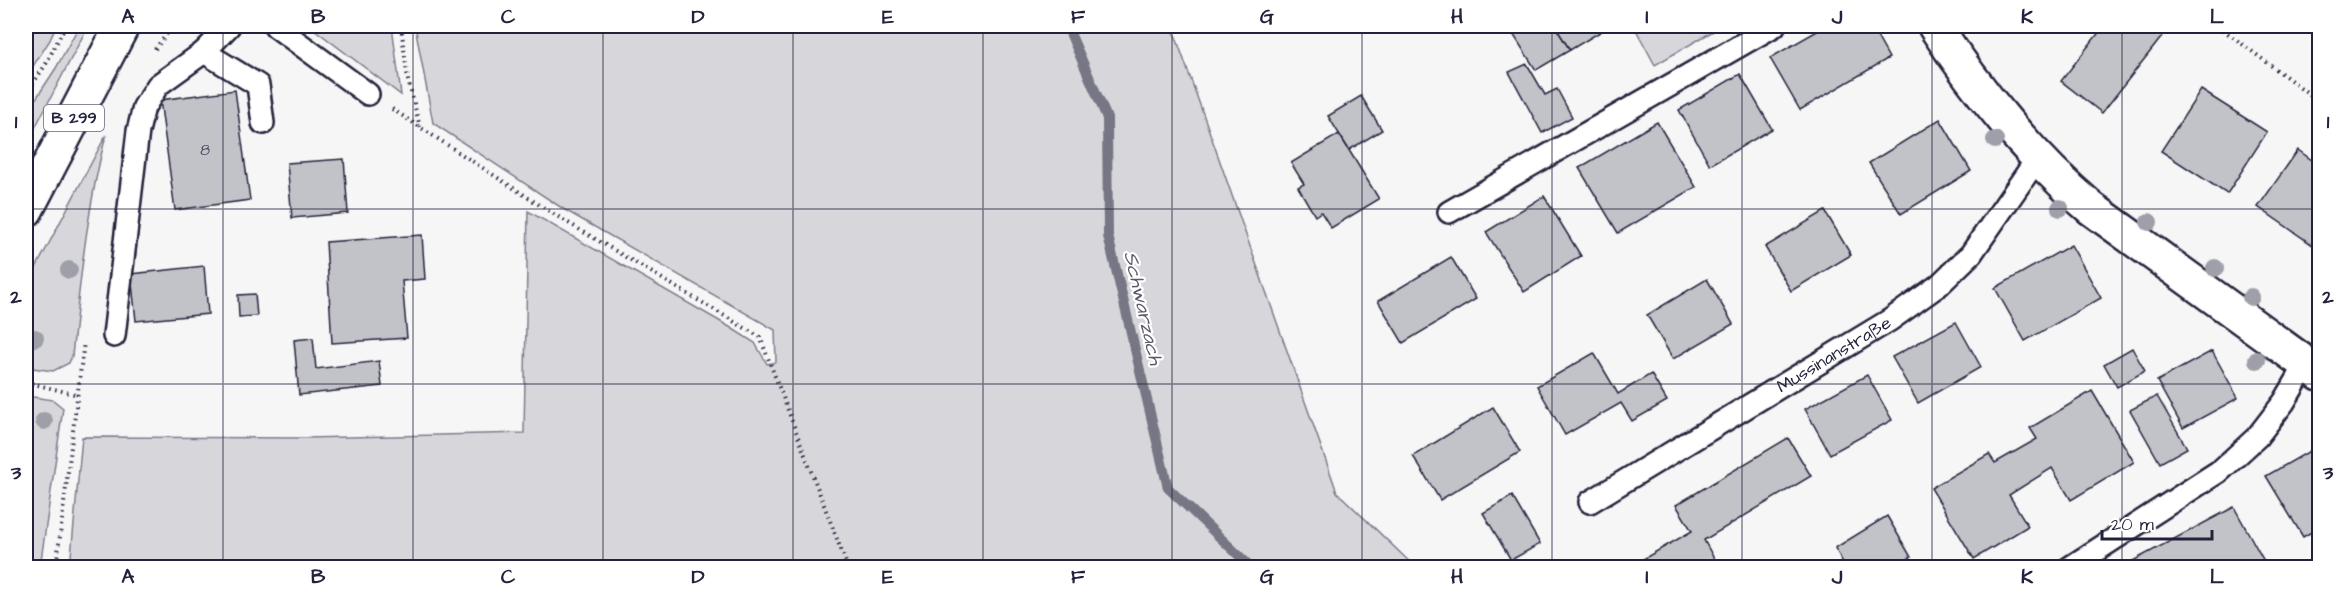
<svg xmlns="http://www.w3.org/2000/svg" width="2345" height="593" font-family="'Architects Daughter',sans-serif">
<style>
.green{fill:#d7d7db;stroke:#7c7c8b;stroke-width:1.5}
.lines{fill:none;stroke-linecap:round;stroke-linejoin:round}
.stream{stroke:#767685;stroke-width:10}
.building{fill:#c2c2c9;stroke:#22223b;stroke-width:1.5}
.service-casing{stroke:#22223b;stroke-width:26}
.tertiary-casing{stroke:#22223b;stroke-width:38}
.primary-casing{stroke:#22223b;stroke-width:38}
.path{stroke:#22223b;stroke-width:4;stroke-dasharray:1.5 4.5;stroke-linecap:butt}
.service{stroke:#fff;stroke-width:21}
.tertiary{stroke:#fff;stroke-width:33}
.primary{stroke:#fff;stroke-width:33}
.tree{fill:#9f9faa}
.grid{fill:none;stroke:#22223b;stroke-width:1.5;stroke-opacity:0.55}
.labels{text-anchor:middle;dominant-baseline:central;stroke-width:4.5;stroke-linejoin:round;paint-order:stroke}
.number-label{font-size:15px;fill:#4a4a5e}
.shield{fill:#fff;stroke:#646476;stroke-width:1.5}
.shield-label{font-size:16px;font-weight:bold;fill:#22223b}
.street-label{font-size:18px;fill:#22223b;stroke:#fff}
.water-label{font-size:20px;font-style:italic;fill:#5a5a6d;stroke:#fff}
.neatline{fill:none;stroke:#22223b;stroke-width:2}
.grid-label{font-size:20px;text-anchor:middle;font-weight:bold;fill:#22223b}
</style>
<rect width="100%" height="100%" fill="#f6f6f7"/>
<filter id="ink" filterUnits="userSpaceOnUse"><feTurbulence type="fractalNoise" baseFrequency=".0167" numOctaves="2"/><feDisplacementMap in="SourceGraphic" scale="12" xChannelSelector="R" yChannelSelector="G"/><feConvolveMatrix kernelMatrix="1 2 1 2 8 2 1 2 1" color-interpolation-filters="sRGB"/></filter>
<g filter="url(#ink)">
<g class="green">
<polygon points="33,26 56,26 50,40 26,77 26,34"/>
<polygon points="79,26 88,26 26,145 26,114 56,68"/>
<polygon points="310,26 392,26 401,95"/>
<polygon points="415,26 1172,26 1337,492 1415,567 70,567 82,437 305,438 524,433 528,211 728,326 755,343 767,364 776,362 775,330 565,210 433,123"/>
<polygon points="1634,26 1722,26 1655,65"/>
<path d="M106,135C87,208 80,282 72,356L69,363L53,371L26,367V287Z"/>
<polygon points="26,396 53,400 63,408 40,567 26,567"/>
</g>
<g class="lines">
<polyline class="stream" points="1067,26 1107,118 1108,236 1168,488 1252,568"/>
</g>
<g class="building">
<polygon points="1508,26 1555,26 1570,50 1536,70"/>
<polygon points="1555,26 1603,26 1605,29 1570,50"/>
<polygon points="1826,26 1871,26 1889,58 1800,110 1770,58"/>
<polygon points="2104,26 2165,26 2168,29 2102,113 2061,81"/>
<polygon points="1527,64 1545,95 1557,89 1572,117 1542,133 1509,72"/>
<polygon points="1740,74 1772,129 1710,165 1679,110"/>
<polygon points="235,90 250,200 175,210 160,100"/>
<polygon points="2201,90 2267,132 2227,194 2161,151"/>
<polygon points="1361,96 1382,130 1349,150 1328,116"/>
<polygon points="1940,119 1971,171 1901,214 1869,163"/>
<polygon points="1657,122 1696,187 1618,233 1579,168"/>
<polygon points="1339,134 1379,199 1331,228 1321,212 1315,216 1298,187 1304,184 1291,163"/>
<polygon points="2298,150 2320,166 2320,250 2258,207"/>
<polygon points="344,159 348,213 292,218 287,163"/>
<polygon points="1544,196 1581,256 1524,292 1486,232"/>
<polygon points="1825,211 1851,255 1791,291 1765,247"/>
<polygon points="422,235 425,279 402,281 407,338 332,343 326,242"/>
<polygon points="2071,245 2101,298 2025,341 1995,288"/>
<polygon points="1451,257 1476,299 1403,343 1378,301"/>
<polygon points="204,266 208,314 136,321 131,274"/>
<polygon points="1707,279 1733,324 1673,359 1647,315"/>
<polygon points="255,294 257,316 239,317 238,295"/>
<polygon points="1956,322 1981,367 1918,403 1892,357"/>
<polygon points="313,338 316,369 379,361 382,386 299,395 294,340"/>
<polygon points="2132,348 2145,371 2117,387 2104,364"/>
<polygon points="2212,351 2238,398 2183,428 2157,381"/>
<polygon points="1594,353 1618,394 1651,374 1667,401 1632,421 1621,403 1565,435 1537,386"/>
<polygon points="1867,375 1892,420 1830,454 1805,409"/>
<polygon points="2092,391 2134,462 2071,500 2052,468 2009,495 2028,526 1974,559 1931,488 1989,454 1995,463 2037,439 2030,428"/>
<polygon points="2157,396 2187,448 2160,463 2130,410"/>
<polygon points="1493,407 1520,452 1440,500 1413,456"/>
<polygon points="1788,438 1811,476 1704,540 1719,568 1641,568 1638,562 1692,531 1676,505"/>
<polygon points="2320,445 2320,527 2303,537 2266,476"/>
<polygon points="1512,496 1540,544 1511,560 1483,513"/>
<polygon points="2234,507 2265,563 2256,568 2129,568 2127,564"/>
<polygon points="1887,516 1911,557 1893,568 1846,568 1835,548"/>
</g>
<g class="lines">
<g class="service-casing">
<g id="service">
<polyline points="275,26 368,94"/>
<polyline points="204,52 258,85 263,123"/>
<polyline points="1449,212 1774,26"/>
<polyline points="114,336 138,131 144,107 158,85 204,52 229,26"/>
<path id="s1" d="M1590,502L1890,320L1939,285L1971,254L2037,159"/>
<polyline points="2069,568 2221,470 2257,437 2284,402 2306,365"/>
</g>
</g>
<g class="tertiary-casing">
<path id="tertiary" d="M1935,26C1977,91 2032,158 2091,208L2320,374"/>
</g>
<g class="primary-casing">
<polyline id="primary" points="26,210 122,26"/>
</g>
<g class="path">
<polyline points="401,26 408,80 420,127"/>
<polyline points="2218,26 2320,102"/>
<polyline points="155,49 173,26"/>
<polyline points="26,94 46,64 65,26"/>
<polyline points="392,109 555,215 760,337 848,568"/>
<polyline points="26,382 78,395"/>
<polyline points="56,568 84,342"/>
</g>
<use href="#service" class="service"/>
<use href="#tertiary" class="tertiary"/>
<use href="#primary" class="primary"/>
</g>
<g class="tree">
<circle cx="1995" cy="140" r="9"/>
<circle cx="2060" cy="208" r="9"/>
<circle cx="2149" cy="222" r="9"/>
<circle cx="2215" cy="268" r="9"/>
<circle cx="69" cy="270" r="9"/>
<circle cx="2251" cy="297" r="9"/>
<circle cx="35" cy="338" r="9"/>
<circle cx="2257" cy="360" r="9"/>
<circle cx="44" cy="421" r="9"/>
</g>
</g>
<path class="grid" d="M223,26V568M413,26V568M603,26V568M793,26V568M983,26V568M1172,26V568M1362,26V568M1552,26V568M1742,26V568M1932,26V568M2122,26V568M26,209H2320M26,384H2320"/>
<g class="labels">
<g class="number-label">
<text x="205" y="150">8</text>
</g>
<rect class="shield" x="44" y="105" width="60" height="26" rx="4.5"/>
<g class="shield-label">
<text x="74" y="118">B 299</text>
</g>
<g class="street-label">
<text stroke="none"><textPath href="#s1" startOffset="285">Mussinanstraße</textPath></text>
</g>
<g class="water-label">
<text transform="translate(1143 308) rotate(77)">Schwarzach</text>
</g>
</g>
<rect width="2345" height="593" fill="none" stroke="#fff" stroke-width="66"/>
<path d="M2102 530v9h110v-9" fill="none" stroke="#22223b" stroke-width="3"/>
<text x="2111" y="530" font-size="18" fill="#22223b" stroke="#ffffff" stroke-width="4.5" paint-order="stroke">20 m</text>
<rect x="33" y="33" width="2279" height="527" class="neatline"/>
<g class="grid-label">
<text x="128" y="23">A</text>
<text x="318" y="23">B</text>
<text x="508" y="23">C</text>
<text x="698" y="23">D</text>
<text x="888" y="23">E</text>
<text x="1078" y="23">F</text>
<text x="1267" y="23">G</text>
<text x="1457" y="23">H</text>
<text x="1647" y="23">I</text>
<text x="1837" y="23">J</text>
<text x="2027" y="23">K</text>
<text x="2217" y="23">L</text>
<text x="16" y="128">1</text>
<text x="2328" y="128">1</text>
<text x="16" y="303">2</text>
<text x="2328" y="303">2</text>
<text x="16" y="479">3</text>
<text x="2328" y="479">3</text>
<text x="128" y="583">A</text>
<text x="318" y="583">B</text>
<text x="508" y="583">C</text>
<text x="698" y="583">D</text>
<text x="888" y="583">E</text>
<text x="1078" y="583">F</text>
<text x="1267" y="583">G</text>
<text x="1457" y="583">H</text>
<text x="1647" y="583">I</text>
<text x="1837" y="583">J</text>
<text x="2027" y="583">K</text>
<text x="2217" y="583">L</text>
</g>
</svg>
